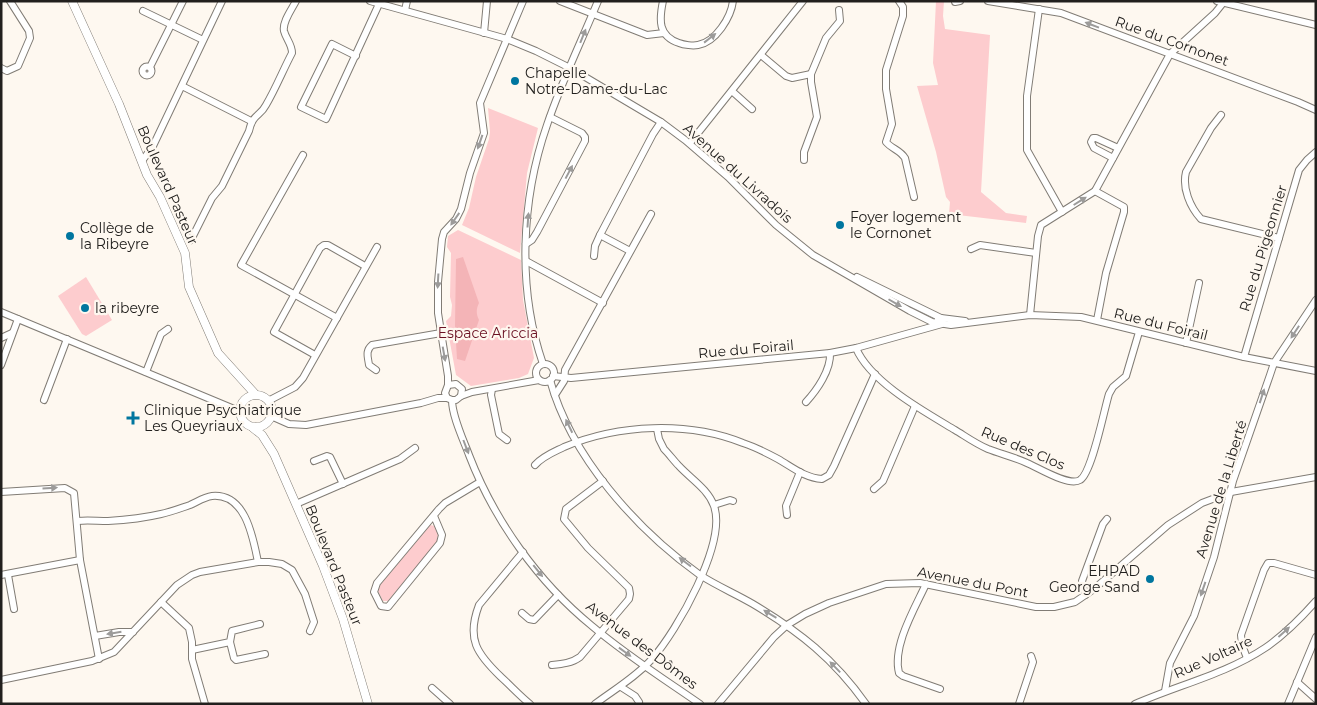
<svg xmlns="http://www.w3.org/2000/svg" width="1317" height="705" font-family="Montserrat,sans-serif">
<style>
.green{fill:#fdccce}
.forest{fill:#f4b4b7}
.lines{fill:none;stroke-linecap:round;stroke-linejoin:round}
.minor-casing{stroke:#817c75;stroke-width:8}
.major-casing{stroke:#817c75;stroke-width:9}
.minor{stroke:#fff;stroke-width:6}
.major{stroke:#fff;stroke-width:8}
.oneway{fill:#9c9b9a}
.poi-dot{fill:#00769f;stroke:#fef8f0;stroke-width:2}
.labels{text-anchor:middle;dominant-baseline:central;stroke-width:4.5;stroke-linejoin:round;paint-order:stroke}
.street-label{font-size:14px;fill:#22201e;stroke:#fef8f0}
.poi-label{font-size:14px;fill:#22201e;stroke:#fef8f0;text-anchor:start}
.park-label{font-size:14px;fill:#6b1123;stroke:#fef8f0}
</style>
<rect width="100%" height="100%" fill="#fef8f0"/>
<g class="green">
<polygon points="936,1 944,1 943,16 945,29 990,35 981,192 1006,213 1027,216 1026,223 949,214 950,202 946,197 936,152 917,86 938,85 933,63"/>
<polygon points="488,108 538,128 527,173 520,253 462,225 469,208 476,177 489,139 490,132"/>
<polygon points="458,230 521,260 523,300 534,358 528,374 519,378 471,386 456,375 446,321 451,316 452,305 450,297 451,253 447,247 448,236"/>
<polygon points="86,277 112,320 86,336 82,334 58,296"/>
<polygon points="430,525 435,526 438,535 437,542 388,601 383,601 378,591 380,585"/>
</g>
<path class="forest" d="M463,257L479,303C476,309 476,314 479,320L465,361L457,359L455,326L456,259Z"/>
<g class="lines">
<g class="minor-casing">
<g id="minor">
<polyline points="370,1 507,39 536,51 570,68 661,122 685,140 728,177 776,225 813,255 910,311 932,322 951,325 1030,315 1081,317 1244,357 1316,371"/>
<polyline points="560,1 647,35 664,33"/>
<path d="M663,1C659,20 658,36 679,43C684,45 693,46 698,45C716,42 731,17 733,1"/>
<path d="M899,1L903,7V16L886,70V89L892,124L886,142C892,149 900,150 905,158L914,197"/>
<polyline points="988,1 1061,13 1298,102 1316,110"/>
<polyline points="1217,1 1316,25"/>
<polyline points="955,2 960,1"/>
<polyline points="1039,9 1027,96 1027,150 1062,212"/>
<polyline points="405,10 407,1"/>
<polyline points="143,11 203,40"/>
<polyline points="484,33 487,1"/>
<polyline points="761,55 786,76 792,78 811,74"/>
<polyline points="356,56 332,44 301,107 326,119 379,4"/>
<circle cx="147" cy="71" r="4.5"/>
<polyline points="150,67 183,1"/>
<polyline points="1,68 7,71 18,66 30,38 29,31 10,1"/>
<polyline points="182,86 251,121"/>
<polyline points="733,92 752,109"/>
<path d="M1221,115L1211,128L1186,172C1182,188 1190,207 1201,219L1279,238"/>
<polyline points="690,143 803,1"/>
<polyline points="303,155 241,265 337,318"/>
<polyline points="1113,158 1094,148 1091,142 1093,138 1096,138 1118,148"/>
<polyline points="804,160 804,152 817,117 811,82 811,74 826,38 840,21 839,10"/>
<polyline points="142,161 153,146 222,1"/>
<polyline points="1095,191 1124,207 1124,212 1106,273 1097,320"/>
<path d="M191,240L212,198L222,186L249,131C253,113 260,117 266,105C276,88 283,70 292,53C292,44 286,39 284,31C282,22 292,9 296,1"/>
<polyline points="526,244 532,240 537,232 585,141 585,137 582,133 550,117"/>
<polyline points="971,249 980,245 1036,253"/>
<polyline points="630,251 600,235 653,134 661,122"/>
<polyline points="594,256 595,246 600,235"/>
<polyline points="526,261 603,303"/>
<polyline points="857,277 941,318"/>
<polyline points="1,312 239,411"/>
<polyline points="1030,315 1038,236 1041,225 1095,191 1170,54 1215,13 1223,3"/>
<polyline points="938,319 941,318 965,321"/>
<polyline points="1,338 12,333"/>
<polyline points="1186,343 1199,283"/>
<path d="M856,348C870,382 925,412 955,430C965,436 976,444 988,449C1001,454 1014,457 1027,463C1039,468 1069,487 1080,480C1092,473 1104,410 1109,394L1113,387L1126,376L1139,332"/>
<polyline points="315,355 274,332 320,248 324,245 328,245 365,266"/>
<polyline points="1244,357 1299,170 1307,160 1316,152"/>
<path d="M543,364C517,289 521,200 547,125C561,83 581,42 598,1"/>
<circle cx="545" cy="373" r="9"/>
<polyline points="1,365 18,319"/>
<path d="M376,370L369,365C368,357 365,351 372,345L441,333"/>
<polyline points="146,372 161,334 168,329"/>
<polyline points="553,376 571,378 830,353 856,348 942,324"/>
<path d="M550,380C571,457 637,530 700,575C717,586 736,594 753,604C800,632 834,659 866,704"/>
<polyline points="448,385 456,384 462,389 461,396 456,400 452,400"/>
<polyline points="492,389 491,395 499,434 507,440"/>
<polyline points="555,395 564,381 565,370 651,214"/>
<polyline points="461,396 472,392 539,380"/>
<polyline points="44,400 67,339"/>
<polyline points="452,400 447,398 445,393 448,385 448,376 438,313 438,282 442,239 444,232 456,219 461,209 470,173 484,133 480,103 523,1"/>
<path d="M452,400C452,416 463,439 469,455C494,520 538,582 592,626C626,655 664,679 700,704"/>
<polyline points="268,401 295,387 303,378 377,247"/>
<path d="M806,402C817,390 831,370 830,353"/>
<polyline points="271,416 289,424 306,425 421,403 438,398 447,398"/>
<polyline points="314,461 327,456 330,457 343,484"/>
<path d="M535,465C543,456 554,452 564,447C619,424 688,421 743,443C755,447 767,453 778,459C792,467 805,478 822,479L829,475L834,466L875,374"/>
<polyline points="874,489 883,481 915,406"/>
<polyline points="1,492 65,488 74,493 80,560 99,659"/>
<polyline points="296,504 400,459 415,448"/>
<polyline points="714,505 730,500 733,501"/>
<polyline points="787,515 786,506 800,472"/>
<polyline points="434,516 442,535 440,543 388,607 381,606 374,592 377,583 439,509 445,503 480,482"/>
<path d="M77,521C87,520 97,521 108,521C125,520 144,518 161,514C171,512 181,508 190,505C197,502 204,497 212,496C246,493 253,538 258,562"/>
<path d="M523,552L479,605C466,639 477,654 501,677C511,686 520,696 530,704"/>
<polyline points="1,575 80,560"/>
<polyline points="8,575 14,609"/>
<path d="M926,584C915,608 892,646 899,673L903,676L940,689"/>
<polyline points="1085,595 1082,581 1103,524 1107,519"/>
<polyline points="161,602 189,628 192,642 192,659 205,704"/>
<polyline points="522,613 529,619 534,620 558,595"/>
<polyline points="95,636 119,632 133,632"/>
<polyline points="230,642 234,658 236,660 265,654"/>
<polyline points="192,650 230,642 232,631 260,624"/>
<polyline points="1247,658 1242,645 1241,635 1264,570 1268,563 1274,563 1316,575"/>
<path d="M552,665C562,664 572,663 580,657L629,599L630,594L629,588L588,548L564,519L566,509L603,481"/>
<polyline points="1,680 92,661 114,652 177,585 192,575 200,572 258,562 269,562 282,564 292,570 305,594 314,622 310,631"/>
<polyline points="1297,682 1316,699"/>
<polyline points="621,687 635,696 639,702"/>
<polyline points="432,688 450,704"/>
<polyline points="1165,691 1170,663 1194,616 1214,557 1233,481 1270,375 1274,363 1316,300"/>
<path d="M595,704C615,689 636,677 652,659C677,631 727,543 714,506C708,489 691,479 679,466C674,461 669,454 664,449L659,439L657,429"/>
<polyline points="718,704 774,637 787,625 805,614 829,603 886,584 920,583 1036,607 1054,607 1075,602 1094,589 1168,525 1202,503 1231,492 1316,477"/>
<polyline points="1019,704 1033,662 1031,656"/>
<path d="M1135,704C1178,685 1226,674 1265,648C1284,635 1301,618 1316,601"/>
<polyline points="1288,704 1316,637"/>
</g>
</g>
<g class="major-casing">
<g id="major">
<polyline points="72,1 119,104 147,175 160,197 185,253 189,287 218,353 256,395"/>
<circle cx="256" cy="411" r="16"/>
<polyline points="253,428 262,435 274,454 323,566 343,619 368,704"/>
</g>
</g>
<use href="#minor" class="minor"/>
<use href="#major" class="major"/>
</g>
<defs><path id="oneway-solid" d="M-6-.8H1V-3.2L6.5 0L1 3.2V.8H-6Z" transform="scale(1.25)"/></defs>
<g class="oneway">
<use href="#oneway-solid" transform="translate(1092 25) rotate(-159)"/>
<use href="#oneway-solid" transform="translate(583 36) rotate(-68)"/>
<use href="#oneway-solid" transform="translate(710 38) rotate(-38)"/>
<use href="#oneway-solid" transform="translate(480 142) rotate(109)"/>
<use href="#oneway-solid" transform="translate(569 172) rotate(-62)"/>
<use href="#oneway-solid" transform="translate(1080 201) rotate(-32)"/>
<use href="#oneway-solid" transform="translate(455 219) rotate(125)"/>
<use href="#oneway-solid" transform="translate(528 220) rotate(-86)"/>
<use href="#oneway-solid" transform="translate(438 281) rotate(93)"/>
<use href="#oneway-solid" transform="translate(895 303) rotate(30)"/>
<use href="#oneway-solid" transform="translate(1295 332) rotate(123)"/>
<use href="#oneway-solid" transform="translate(444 354) rotate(80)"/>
<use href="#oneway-solid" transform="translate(1262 396) rotate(-72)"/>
<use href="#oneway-solid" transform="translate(569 426) rotate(-116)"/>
<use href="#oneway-solid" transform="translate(466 447) rotate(69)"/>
<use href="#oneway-solid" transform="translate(50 488) rotate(-3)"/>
<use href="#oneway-solid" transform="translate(685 562) rotate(-143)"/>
<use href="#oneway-solid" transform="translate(538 571) rotate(51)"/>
<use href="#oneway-solid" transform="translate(1203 589) rotate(109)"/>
<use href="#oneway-solid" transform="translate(770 614) rotate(-149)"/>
<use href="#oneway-solid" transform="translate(1284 632) rotate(-42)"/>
<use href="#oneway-solid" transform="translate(114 633) rotate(171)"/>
<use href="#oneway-solid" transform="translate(625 652) rotate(36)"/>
<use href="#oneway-solid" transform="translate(835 667) rotate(-134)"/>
</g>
<g class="poi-dot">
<circle cx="515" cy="81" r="5"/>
<circle cx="840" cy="225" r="5"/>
<circle cx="70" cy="236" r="5"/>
<circle cx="85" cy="308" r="5"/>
<path d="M130.5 410.5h5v5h5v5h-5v5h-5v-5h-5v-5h5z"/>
<circle cx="1150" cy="579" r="5"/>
</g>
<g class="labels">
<g class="street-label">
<text transform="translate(1172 41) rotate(20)">Rue du Cornonet</text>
<text transform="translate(738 173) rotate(42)">Avenue du Livradois</text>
<text transform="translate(168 185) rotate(66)">Boulevard Pasteur</text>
<text transform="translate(1263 248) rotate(-73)">Rue du Pigeonnier</text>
<text transform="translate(1161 324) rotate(14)">Rue du Foirail</text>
<text transform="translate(746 349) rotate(-5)">Rue du Foirail</text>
<text transform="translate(1023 448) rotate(23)">Rue des Clos</text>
<text transform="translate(1221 489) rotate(-73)">Avenue de la Liberté</text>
<text transform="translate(334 565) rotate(68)">Boulevard Pasteur</text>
<text transform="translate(973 582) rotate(11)">Avenue du Pont</text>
<text transform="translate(642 645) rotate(37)">Avenue des Dômes</text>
<text transform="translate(1213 657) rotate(-24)">Rue Voltaire</text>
</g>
<g class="poi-label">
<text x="525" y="73">Chapelle<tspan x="525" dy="16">Notre-Dame-du-Lac</tspan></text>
<text x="850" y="217">Foyer logement<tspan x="850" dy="16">le Cornonet</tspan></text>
<text x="80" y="228">Collège de<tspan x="80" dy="16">la Ribeyre</tspan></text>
<text x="95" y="308">la ribeyre</text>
<text x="144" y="410">Clinique Psychiatrique<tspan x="144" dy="16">Les Queyriaux</tspan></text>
<text x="1140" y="571" text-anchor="end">EHPAD<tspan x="1140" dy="16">George Sand</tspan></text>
</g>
<g class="park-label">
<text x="488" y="333">Espace Ariccia</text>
</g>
</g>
<rect width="1317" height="705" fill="none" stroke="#22201e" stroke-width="5"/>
</svg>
